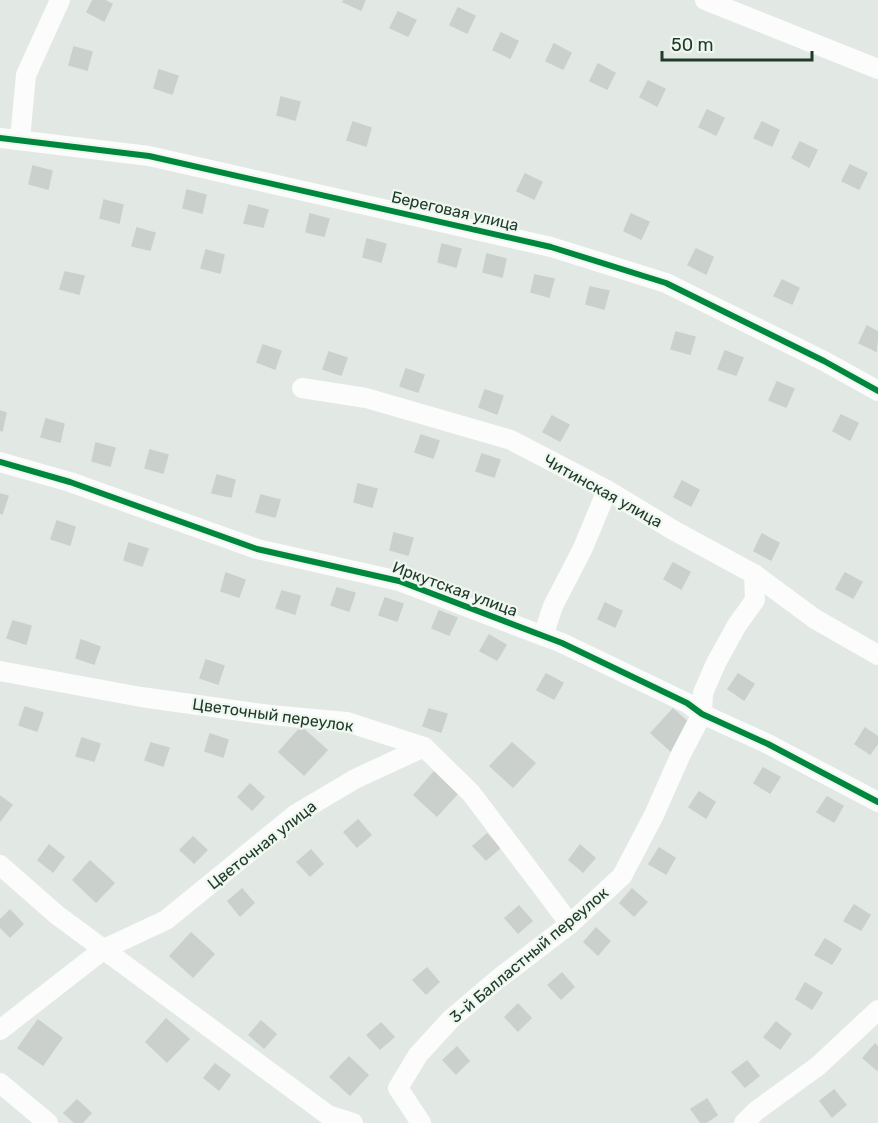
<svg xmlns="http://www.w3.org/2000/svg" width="878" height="1123" font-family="Rubik,sans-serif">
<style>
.building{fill:#cbd0cc;stroke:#cad1cc;stroke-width:1.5}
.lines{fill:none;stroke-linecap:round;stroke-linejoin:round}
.minor{stroke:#fbfcfb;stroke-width:20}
.cycleway-casing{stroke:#eff7f0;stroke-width:10}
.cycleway{stroke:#00873e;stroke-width:6}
.labels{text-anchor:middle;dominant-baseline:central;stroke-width:4.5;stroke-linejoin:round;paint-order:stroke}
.street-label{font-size:16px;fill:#203b29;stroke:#eff7f0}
</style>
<rect width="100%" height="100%" fill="#e2e8e3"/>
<g class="building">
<polygon points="93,0 104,0 112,4 104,21 87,12"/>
<polygon points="344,0 365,0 361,10 343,2"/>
<polygon points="458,8 475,16 467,33 450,25"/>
<polygon points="398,12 416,20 408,36 390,28"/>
<polygon points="501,33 518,41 510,58 493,50"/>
<polygon points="554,44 571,53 563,69 546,61"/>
<polygon points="74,47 92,52 87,70 69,65"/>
<polygon points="598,64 615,73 607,89 590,81"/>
<polygon points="159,70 178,76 172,94 154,88"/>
<polygon points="648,81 665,89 657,106 640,97"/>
<polygon points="281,97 300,102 295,120 277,115"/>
<polygon points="707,110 724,118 716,135 699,127"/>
<polygon points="353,122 371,128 366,146 347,140"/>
<polygon points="762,122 779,130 772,146 754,138"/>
<polygon points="800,142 817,150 809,167 792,158"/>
<polygon points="850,165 867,173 859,189 842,181"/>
<polygon points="33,166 52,171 48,189 29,184"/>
<polygon points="525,174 542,182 534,199 517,191"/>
<polygon points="187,190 206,195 202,213 183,208"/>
<polygon points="104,200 123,205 119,223 100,218"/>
<polygon points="249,205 268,210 263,227 244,223"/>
<polygon points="310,214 329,219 324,236 306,232"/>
<polygon points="631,214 649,222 641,239 624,231"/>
<polygon points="137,228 155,233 150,250 132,246"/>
<polygon points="367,239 386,244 381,262 363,257"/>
<polygon points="442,244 461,249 456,267 438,262"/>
<polygon points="696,249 713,257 706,274 688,265"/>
<polygon points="206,250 224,255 220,273 201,268"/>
<polygon points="487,254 506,259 502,277 483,272"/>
<polygon points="65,272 84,276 79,294 60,289"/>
<polygon points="535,275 554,279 549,297 531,292"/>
<polygon points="782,280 799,288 792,304 774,296"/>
<polygon points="590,287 609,291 604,309 586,304"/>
<polygon points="867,326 878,332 876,351 859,343"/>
<polygon points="676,332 695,337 690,354 671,349"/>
<polygon points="263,345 281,351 275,369 257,362"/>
<polygon points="725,351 743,358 736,375 718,369"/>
<polygon points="329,352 347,358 341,375 323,369"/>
<polygon points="406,369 424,375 418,392 400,386"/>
<polygon points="777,382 794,389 786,407 769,400"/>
<polygon points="485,390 503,396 497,414 479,407"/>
<polygon points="0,411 6,413 2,431 0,430"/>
<polygon points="841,415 858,423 850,440 833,431"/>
<polygon points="552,416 569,425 560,441 543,432"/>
<polygon points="46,419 64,424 60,442 41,437"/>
<polygon points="421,435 439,441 433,458 415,452"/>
<polygon points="96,443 115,448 110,466 92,461"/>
<polygon points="150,450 168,455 163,473 145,468"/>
<polygon points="482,454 500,460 494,477 476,471"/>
<polygon points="217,475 235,480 231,497 212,493"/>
<polygon points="682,481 699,490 691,506 674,497"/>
<polygon points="358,484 377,489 372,507 354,502"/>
<polygon points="0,494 8,496 2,514 0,513"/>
<polygon points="261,495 280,500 275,517 256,512"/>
<polygon points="57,521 75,527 70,545 51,539"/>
<polygon points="394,533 413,538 408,555 390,550"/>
<polygon points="762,534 779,543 771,560 754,551"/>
<polygon points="129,543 148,549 142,566 124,560"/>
<polygon points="673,563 690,572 681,589 664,579"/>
<polygon points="226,573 245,580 239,597 221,591"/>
<polygon points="845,573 862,582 853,598 836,589"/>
<polygon points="337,588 355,593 349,611 331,605"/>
<polygon points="282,591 300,596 295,614 276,608"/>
<polygon points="385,598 403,604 397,621 379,615"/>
<polygon points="605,603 622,611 615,627 598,619"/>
<polygon points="439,611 457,618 449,635 432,628"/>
<polygon points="13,621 31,626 26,644 7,638"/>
<polygon points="489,635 506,645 497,660 480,651"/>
<polygon points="81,640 100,647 94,664 76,658"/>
<polygon points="206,660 224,666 218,684 200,678"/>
<polygon points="546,674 563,683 554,699 537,690"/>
<polygon points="738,674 754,684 744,700 728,689"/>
<polygon points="25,707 43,713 37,731 19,725"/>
<polygon points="429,709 447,714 441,732 423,726"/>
<polygon points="673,709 694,728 672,752 651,733"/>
<polygon points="301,727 327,750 304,775 279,752"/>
<polygon points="865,728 878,737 878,743 870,754 855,744"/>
<polygon points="210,734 228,740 223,757 205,751"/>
<polygon points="82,738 100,744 94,761 76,756"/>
<polygon points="151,743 169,748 163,766 145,760"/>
<polygon points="512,743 535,763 513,787 490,766"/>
<polygon points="763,768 780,777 770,793 754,783"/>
<polygon points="434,772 457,794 437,816 414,795"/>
<polygon points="250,784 264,797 252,810 238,797"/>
<polygon points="699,792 715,802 706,818 689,807"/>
<polygon points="0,796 12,805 0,821"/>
<polygon points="827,797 843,806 834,822 817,812"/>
<polygon points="358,820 371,835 357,847 344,832"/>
<polygon points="487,834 500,848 486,860 473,846"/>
<polygon points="193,837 207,850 194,863 180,850"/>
<polygon points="49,845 64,857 53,872 38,860"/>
<polygon points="580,845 595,858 583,872 569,860"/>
<polygon points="659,848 675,858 666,874 649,864"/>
<polygon points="311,850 323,864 310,876 297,862"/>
<polygon points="90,861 114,883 96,902 73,880"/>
<polygon points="242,889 254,903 240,916 228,901"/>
<polygon points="632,889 647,902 634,916 620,903"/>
<polygon points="854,905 870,915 861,930 844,921"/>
<polygon points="519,906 532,921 518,933 505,918"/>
<polygon points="10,910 23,924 10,937 0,927 0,920"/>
<polygon points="596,928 610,941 598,955 584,942"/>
<polygon points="191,933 214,954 193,977 170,956"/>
<polygon points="825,939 841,949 832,964 815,955"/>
<polygon points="427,968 439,982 426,994 413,980"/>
<polygon points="562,973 574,987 561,999 548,985"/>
<polygon points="805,983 822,993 812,1009 796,999"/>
<polygon points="518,1004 531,1018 518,1031 505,1017"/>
<polygon points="166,1019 189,1039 167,1062 146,1042"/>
<polygon points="38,1020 62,1038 43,1065 18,1048"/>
<polygon points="261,1021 276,1034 264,1048 249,1035"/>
<polygon points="776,1022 791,1034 780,1049 764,1037"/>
<polygon points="381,1023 394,1037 380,1049 367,1035"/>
<polygon points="875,1044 878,1047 877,1070 863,1058"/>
<polygon points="457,1047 469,1061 456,1074 443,1060"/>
<polygon points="349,1057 368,1075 350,1095 330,1077"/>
<polygon points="747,1061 759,1076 745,1087 732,1072"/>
<polygon points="215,1064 230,1075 219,1090 204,1078"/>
<polygon points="834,1090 846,1105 832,1117 820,1101"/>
<polygon points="707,1099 717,1115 705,1123 701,1123 691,1109"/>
<polygon points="77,1100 91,1113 82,1123 75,1123 64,1113"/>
</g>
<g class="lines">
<g class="minor">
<polyline points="705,0 878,69"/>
<polyline points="0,138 149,156 551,247 666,283 824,361 878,391"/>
<polyline points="20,139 26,75 60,0"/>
<polyline points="302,388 366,398 511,440 607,490 673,530 754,574 815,619 878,655"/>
<polyline points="0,462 70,482 257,549 399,581 562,643 687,703 702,714 768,744 878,802"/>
<polyline points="543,636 553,606 583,548 607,490"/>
<polyline points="0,671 141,697 270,715 347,722 424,747 471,793 570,924"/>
<polyline points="0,865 57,915 328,1115 353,1123"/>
<polyline points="0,1030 104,949 166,920 296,814 355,779 424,747"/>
<polyline points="0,1083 48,1123"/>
<polyline points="421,1123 398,1088 418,1055 451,1019 498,979 570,924 622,876 654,815 681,754 702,714 703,693 716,663 737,625 755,600 754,574"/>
<polyline points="744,1123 756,1111 818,1066 878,1010"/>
</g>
<g class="cycleway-casing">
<g id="cycleway">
<polyline points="0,138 149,156 551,247 666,283 824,361 878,391"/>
<polyline points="0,462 70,482 257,549 399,581 562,643 687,703 702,714 768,744 878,802"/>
</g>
</g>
<use href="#cycleway" class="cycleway"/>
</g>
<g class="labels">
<g class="street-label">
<text transform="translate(455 211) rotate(13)">Береговая улица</text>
<text transform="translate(603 491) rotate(29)">Читинская улица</text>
<text transform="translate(455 589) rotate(20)">Иркутская улица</text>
<text transform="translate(273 715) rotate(8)">Цветочный переулок</text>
<text transform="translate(262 845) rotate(-38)">Цветочная улица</text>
<text transform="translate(529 955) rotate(-40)">3-й Балластный переулок</text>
</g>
</g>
<path d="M662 51v9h150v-9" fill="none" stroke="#203b29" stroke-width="3"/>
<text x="671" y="51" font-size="18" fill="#203b29" stroke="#eff7f0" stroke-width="4.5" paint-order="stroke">50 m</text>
</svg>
